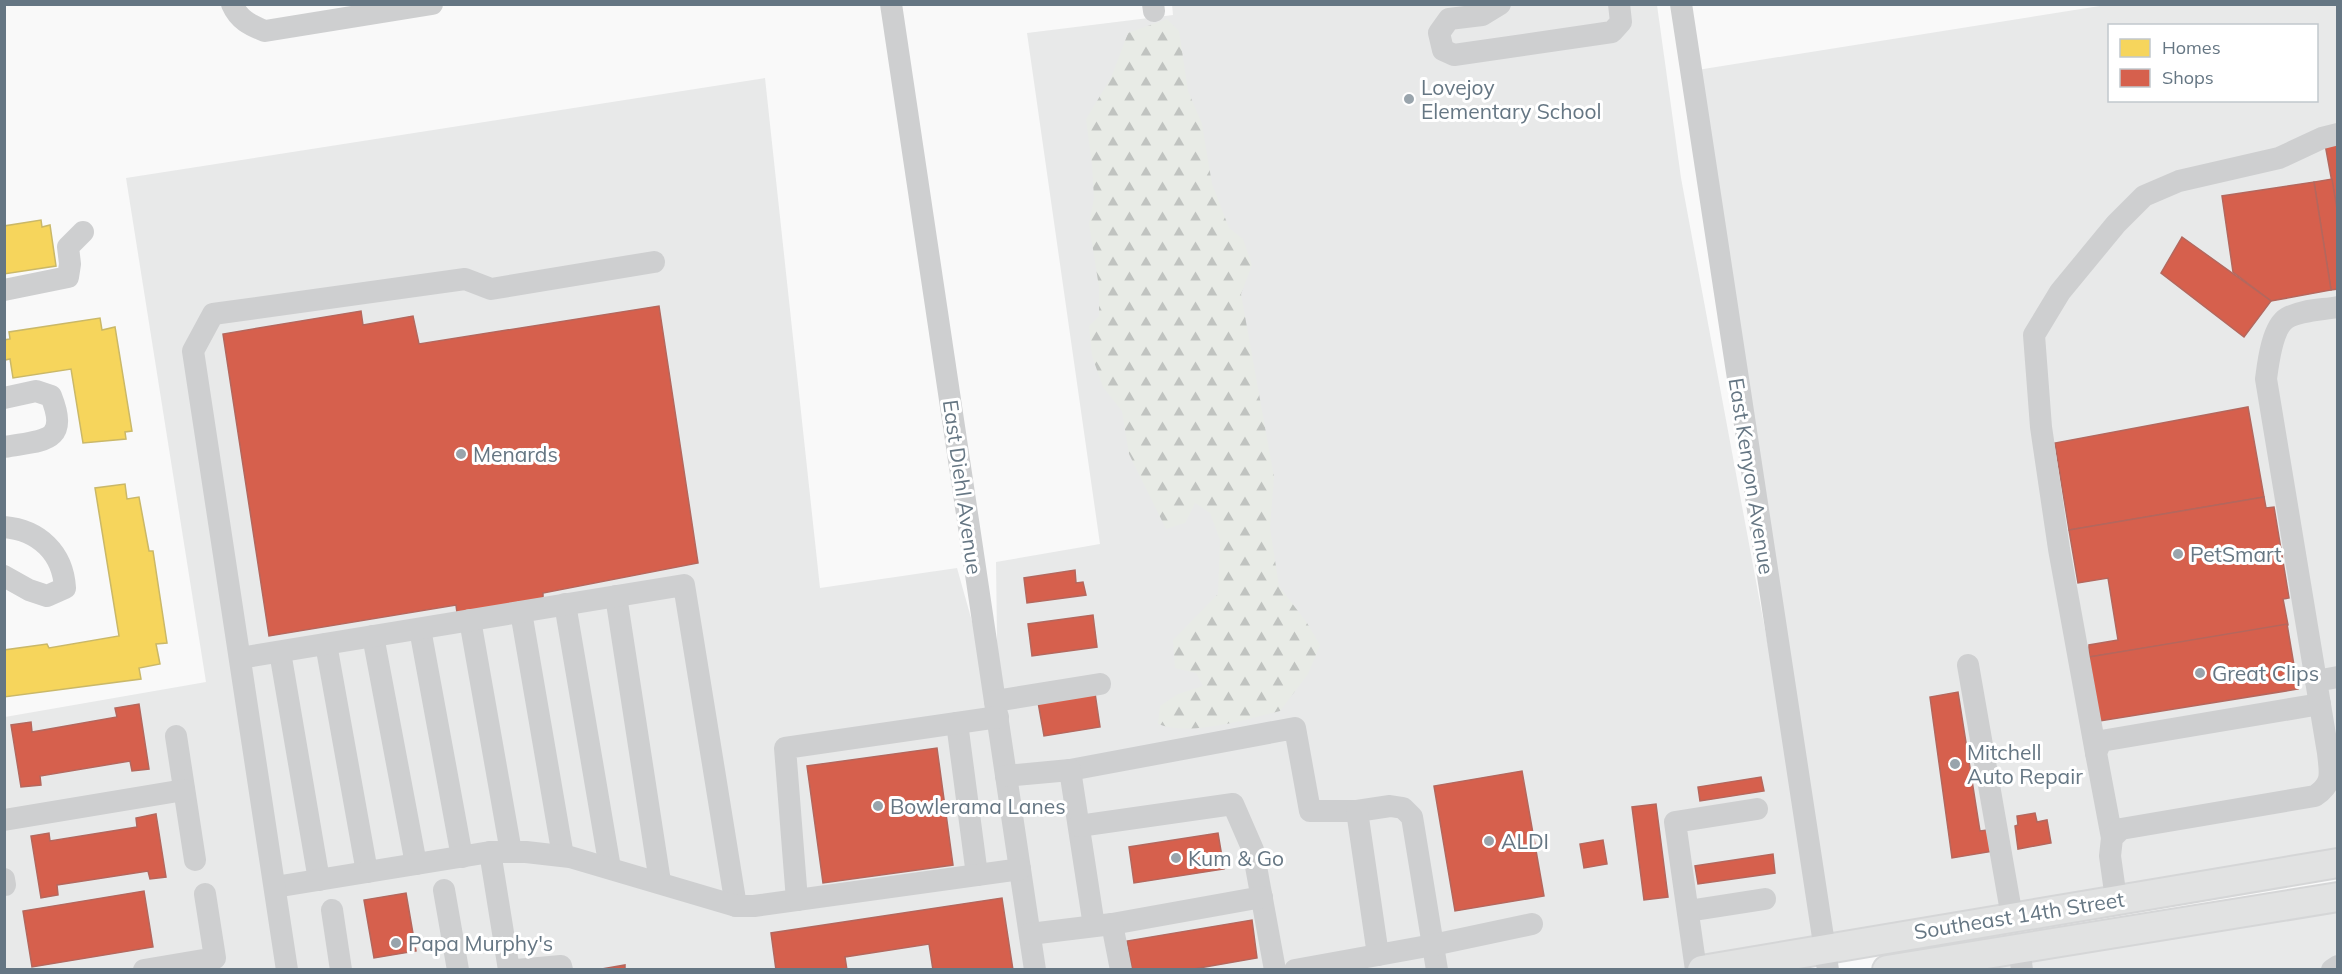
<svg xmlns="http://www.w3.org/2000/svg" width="2342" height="974" font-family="Mulish,sans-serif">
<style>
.built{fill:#e8e9e9;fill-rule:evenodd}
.forest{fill:url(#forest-firs)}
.homes{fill:#f6d55c;stroke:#cab868;stroke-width:1.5}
.shops{fill:#d6604d;stroke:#b4675d;stroke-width:1.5}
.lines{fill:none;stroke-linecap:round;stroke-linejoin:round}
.major-casing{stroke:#d5d6d7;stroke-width:32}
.minor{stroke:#cecfd0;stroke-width:22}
.major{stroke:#e1e2e2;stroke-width:28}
.poi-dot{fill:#99a4ac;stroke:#fff;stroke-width:2}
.labels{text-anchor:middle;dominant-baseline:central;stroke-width:6;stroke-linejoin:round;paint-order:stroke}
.poi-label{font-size:21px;fill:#657683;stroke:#fff;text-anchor:start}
.street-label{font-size:21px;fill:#657683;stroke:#fff}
</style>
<defs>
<pattern id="forest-firs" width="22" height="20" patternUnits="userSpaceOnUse" patternTransform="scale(1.5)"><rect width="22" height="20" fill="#e8ebe6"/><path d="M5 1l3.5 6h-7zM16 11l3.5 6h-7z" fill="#c0c3c0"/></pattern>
</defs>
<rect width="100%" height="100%" fill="#f9f9f9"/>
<g class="built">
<path d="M1172,4L1657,5L1681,178L1819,920L1691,71L2106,5H2337V863L1702,969L5,970V717L206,682L126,178L765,78L820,588L957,568L998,714L996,562L1100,544L1027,33L1173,15ZM2110,26H2316V100H2110Z"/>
<polygon points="2337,897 2337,969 1985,970 1982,954"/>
</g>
<path class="forest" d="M1167,19L1179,31L1188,91L1202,124L1212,184L1229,228L1243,239L1252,265L1241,294L1274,477L1270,528L1279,586L1307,623L1320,645L1308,674L1280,711C1247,719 1189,737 1158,724L1160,706L1178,694L1203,686L1196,673L1175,668L1173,640L1218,594L1220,540L1210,513L1195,503L1185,523L1166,529L1129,454L1122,411L1103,387L1092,356L1089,326L1099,316V287L1089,224L1094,198L1092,165L1086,119L1111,78L1128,33Z"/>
<g class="homes">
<polygon points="41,220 42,227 50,225 56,266 4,274 4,226"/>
<polygon points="100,318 102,330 115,327 132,431 125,432 126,439 83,443 71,369 13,378 10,359 5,360 4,340 10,339 9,332"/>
<polygon points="125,484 127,499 139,497 149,551 153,551 167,643 156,644 160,664 139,668 141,679 4,697 4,650 47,644 49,648 119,636 95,488"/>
</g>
<g class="shops">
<polygon points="2338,142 2338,215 2325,144"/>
<polygon points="2332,179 2338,215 2338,289 2331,290 2314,182"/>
<polygon points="2314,182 2331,290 2271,301 2233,272 2222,196"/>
<polygon points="2182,237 2271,301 2244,337 2161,273"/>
<polygon points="659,306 698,563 543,593 543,600 457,613 456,605 269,636 223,334 361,311 363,325 413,316 419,344"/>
<polygon points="2248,407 2264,497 2069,530 2055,443"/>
<polygon points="2264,497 2266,508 2274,507 2289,598 2283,599 2288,625 2089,657 2089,645 2118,640 2108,578 2078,583 2069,530"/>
<polygon points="1075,570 1076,583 1083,582 1086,595 1027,603 1024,578"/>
<polygon points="1093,615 1097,647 1032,656 1028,624"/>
<polygon points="2287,624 2298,689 2100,721 2089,657"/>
<polygon points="1958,692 1980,831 1987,830 1994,851 1952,858 1930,697"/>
<polygon points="1095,693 1100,727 1044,736 1038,702"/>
<polygon points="139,704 149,769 132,771 130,761 40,776 41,785 21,787 11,725 31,722 32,732 117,717 115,708"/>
<polygon points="937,748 953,865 823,883 807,766"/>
<polygon points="1522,771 1544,896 1455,911 1434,786"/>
<polygon points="1761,777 1764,791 1700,801 1698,787"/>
<polygon points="1656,804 1668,897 1644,900 1632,807"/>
<polygon points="2035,813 2037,822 2047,820 2051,843 2018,849 2015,826 2018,825 2017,816"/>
<polygon points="156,814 166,877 150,879 148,871 57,885 58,895 41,898 31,836 49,833 50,841 137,827 136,818"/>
<polygon points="1218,833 1224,869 1134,883 1129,847"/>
<polygon points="1603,840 1607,864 1584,868 1580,844"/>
<polygon points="1773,854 1775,873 1698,884 1695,866"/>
<polygon points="144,891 153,947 32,967 23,911"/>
<polygon points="406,893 416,951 374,958 364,900"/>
<polygon points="1002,898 1013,970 933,970 929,944 845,957 847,970 776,970 771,933"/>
<polygon points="1252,920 1257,958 1188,970 1132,970 1127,941"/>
<polygon points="625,965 625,970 596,970"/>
</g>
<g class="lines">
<g class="major-casing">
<g id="major">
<polyline points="1702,970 2338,863"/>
<polyline points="1887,970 2338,897"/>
</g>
</g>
<g class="minor">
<path d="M232,4C239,20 250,25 265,31L432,4"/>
<polyline points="891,4 1035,970"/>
<polyline points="1153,4 1154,11"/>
<polyline points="1500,4 1482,15 1449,19 1439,33 1443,50 1454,55 1612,32 1621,22 1619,4"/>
<polyline points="1681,4 1828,970"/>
<polyline points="4,290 68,277 70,264 68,247 83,232"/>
<path d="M4,398L36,391L51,396C70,444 42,440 4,447"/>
<path d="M4,527C39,530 63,553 65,588L47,596L29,590L4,576"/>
<polyline points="616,596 660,882"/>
<polyline points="565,604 610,868"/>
<polyline points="521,612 563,856"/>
<polyline points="470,620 511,852"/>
<polyline points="420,629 462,857"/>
<polyline points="373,636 416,864"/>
<polyline points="326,644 367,872"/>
<polyline points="280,652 319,880"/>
<polyline points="240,658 684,585 736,906"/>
<polyline points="1968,665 2012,917"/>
<polyline points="2316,681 2338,677"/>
<polyline points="995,701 1100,684"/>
<polyline points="957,723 977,875"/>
<polyline points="176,736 195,860"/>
<polyline points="2096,753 2059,549 2041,427 2034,335 2060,292 2116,224 2144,196 2179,181 2279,158 2322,138 2338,134"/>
<polyline points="1070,770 1295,728 1310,811 1357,811 1390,806 1403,808 1412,817 1437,970"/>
<polyline points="1006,776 1070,770 1094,926"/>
<polyline points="1357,811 1378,955"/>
<polyline points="4,820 184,790"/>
<polyline points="1079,826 1233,804 1253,850 1275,970"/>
<polyline points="2112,838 2096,753 2101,741 2320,704"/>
<polyline points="490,852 509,970"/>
<polyline points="4,879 5,885"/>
<polyline points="275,887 490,852 526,852 570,857 736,906 754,906 1020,869"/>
<polyline points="444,890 458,970"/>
<path d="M2116,899L2110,856L2112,838L2121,829L2315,796C2334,783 2330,773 2328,753L2266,379C2268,364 2272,327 2287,318C2301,310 2321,310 2338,307"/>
<polyline points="797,900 785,748 998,717"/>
<polyline points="332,910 341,970"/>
<polyline points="1688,911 1765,899"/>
<polyline points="1112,924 1262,897"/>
<polyline points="1030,934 1112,924 1121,970"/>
<polyline points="2019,948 2022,970"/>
<polyline points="144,970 215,958 205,894"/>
<polyline points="287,970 193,351 213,314 465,279 491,289 654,262"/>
<polyline points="516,970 561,966 562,970"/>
<polyline points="1295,970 1433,945 1532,924"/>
<polyline points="1696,970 1675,822 1757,809"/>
<polyline points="2332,970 2338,966"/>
</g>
<use href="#major" class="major"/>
</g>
<g class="poi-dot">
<circle cx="1409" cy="99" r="6"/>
<circle cx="461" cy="454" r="6"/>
<circle cx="2178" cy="554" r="6"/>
<circle cx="2200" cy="673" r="6"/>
<circle cx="1955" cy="764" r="6"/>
<circle cx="878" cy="806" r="6"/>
<circle cx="1489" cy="841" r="6"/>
<circle cx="1176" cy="858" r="6"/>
<circle cx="396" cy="943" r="6"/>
</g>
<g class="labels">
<g class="poi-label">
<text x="1421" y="87">Lovejoy<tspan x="1421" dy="24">Elementary School</tspan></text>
<text x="473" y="454">Menards</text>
<text x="2190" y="554">PetSmart</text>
<text x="2212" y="673">Great Clips</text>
<text x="1967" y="752">Mitchell<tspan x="1967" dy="24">Auto Repair</tspan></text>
<text x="890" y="806">Bowlerama Lanes</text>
<text x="1501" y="841">ALDI</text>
<text x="1188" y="858">Kum &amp; Go</text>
<text x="408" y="943">Papa Murphy's</text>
</g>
<g class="street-label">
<text transform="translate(1752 476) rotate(81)">East Kenyon Avenue</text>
<text transform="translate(963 487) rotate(82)">East Diehl Avenue</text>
<text transform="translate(2019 915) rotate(-9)">Southeast 14th Street</text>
</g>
</g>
<rect width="2342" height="974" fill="none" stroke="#657683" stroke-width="12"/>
<rect x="2108" y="24" width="210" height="78" fill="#ffffff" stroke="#c1c8cd" stroke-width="1.5"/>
<rect x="2120" y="39" width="30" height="18" fill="#f6d55c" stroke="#c1c8cd" stroke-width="1.5"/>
<text x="2162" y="54" font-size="18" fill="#657683">Homes</text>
<rect x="2120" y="69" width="30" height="18" fill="#d6604d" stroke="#c1c8cd" stroke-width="1.5"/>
<text x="2162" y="84" font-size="18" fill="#657683">Shops</text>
</svg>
